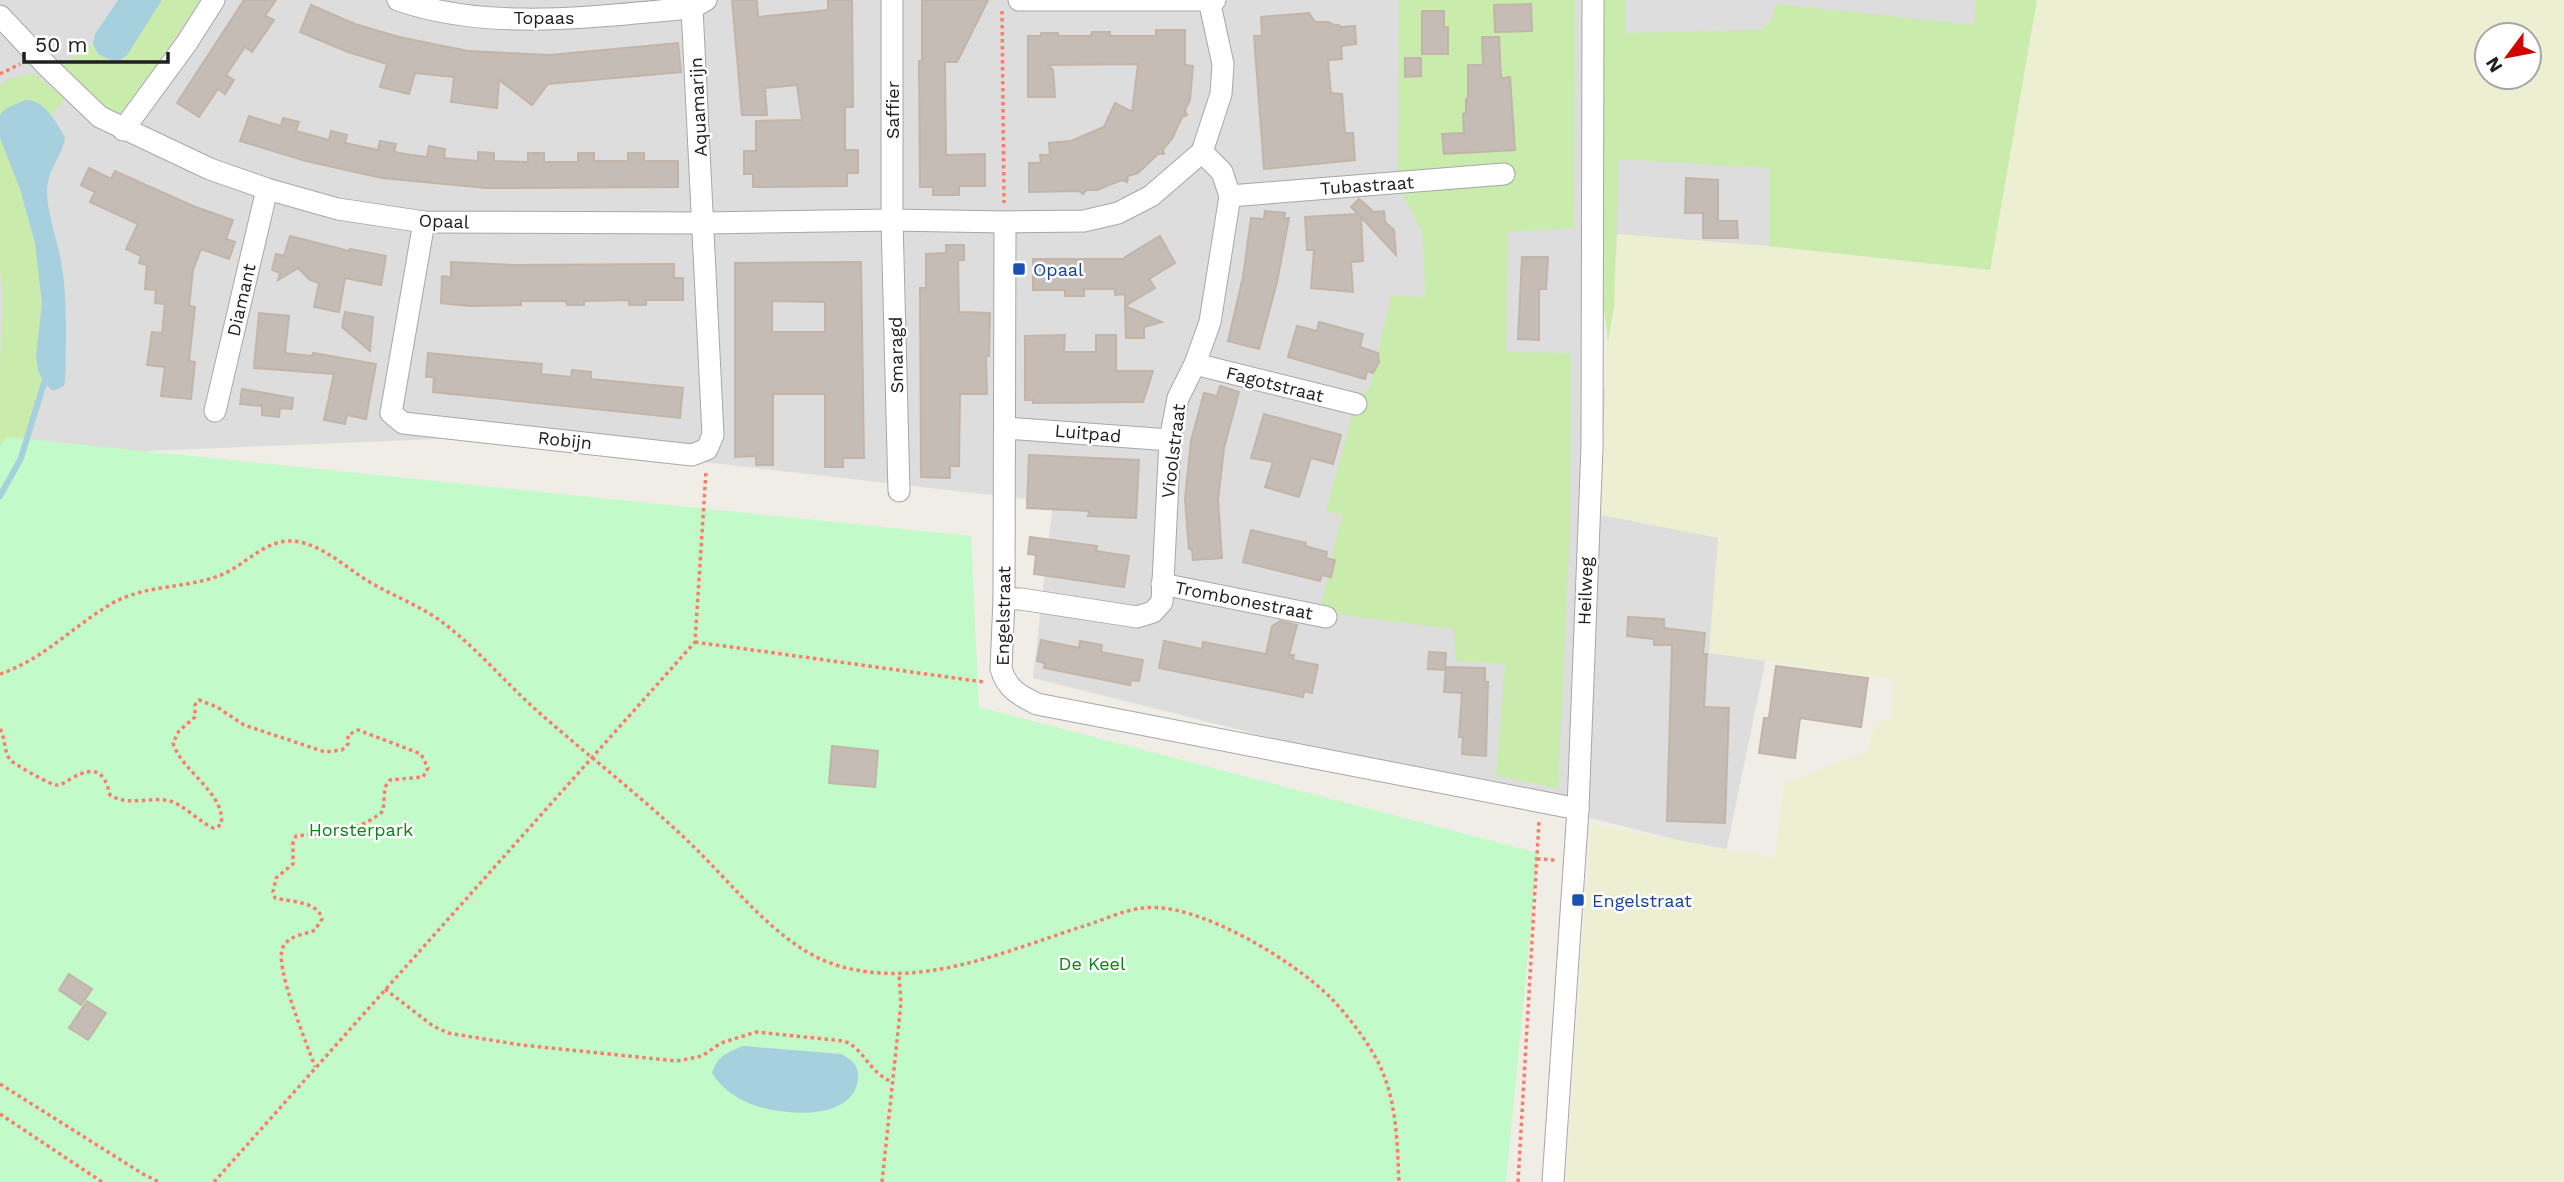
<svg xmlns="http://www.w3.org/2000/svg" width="2564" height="1182" font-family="'Work Sans',sans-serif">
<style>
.residential{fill:#dedddd}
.farmland{fill:#ecefd1;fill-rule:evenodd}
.grass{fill:#c9ebac}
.park{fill:#c3fac9}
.water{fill:#a6d0de}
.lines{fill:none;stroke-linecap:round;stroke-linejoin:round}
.stream{stroke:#a6d0de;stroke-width:6}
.building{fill:#c5bdb5;stroke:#c2b4a8;stroke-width:2;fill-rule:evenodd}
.minor-casing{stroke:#a7a7a7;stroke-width:23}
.path{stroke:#fb7e6c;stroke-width:3.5;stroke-dasharray:3.5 3.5;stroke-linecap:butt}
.minor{stroke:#fff;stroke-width:21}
.transit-dot{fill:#1a4fb4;stroke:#fff;stroke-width:2.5}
.labels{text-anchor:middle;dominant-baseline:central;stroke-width:5;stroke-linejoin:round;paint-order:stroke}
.street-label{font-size:18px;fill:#202020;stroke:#fff}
.transit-label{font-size:18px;fill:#164399;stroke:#fff;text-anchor:start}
.park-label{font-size:18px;fill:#0b8117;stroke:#fff}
</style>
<rect width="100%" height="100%" fill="#f0ede6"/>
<polygon class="residential" points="0,0 1991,0 1990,42 1786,33 1783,261 1612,254 1586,387 1820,397 1726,852 1033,678 1053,502 484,437 0,457"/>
<path class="farmland" d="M2037,0H2564V1182H1566L1591,824L1775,858L1784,784L1868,750L1875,725L1891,717L1892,679L1709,653L1718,538L1601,515L1606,352L1614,306L1617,234L1769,246L1989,270ZM2487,35H2529V77H2487Z"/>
<g class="grass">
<polygon points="162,0 200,0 130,107 122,113 110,113 59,68 93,44 98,54 116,63 121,61"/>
<polygon points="1399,0 1575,0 1574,228 1508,232 1506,352 1571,353 1570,532 1558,788 1496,776 1505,664 1456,661 1454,629 1341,615 1321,605 1342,515 1326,511 1356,401 1370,387 1391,296 1425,297 1423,233 1398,186"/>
<path d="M1603,0H1625V33L1759,30C1771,26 1773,15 1776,4L1975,25L1976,0H2037L1990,270L1769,246V168L1619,159L1614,306L1608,342L1604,308Z"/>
<polygon points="33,73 65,99 51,116 42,106 0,115 0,86 9,79"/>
<path d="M0,138C21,190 45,248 41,306C40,332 30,361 46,385L37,407L21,458L0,496V366L3,299L0,265Z"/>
</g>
<polygon class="park" points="7,437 971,536 979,707 1538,853 1506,1182 0,1182 0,445"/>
<g class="water">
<polygon points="118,0 162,0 127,55 116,63 98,54 93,44 95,34"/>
<path d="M25,100C45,100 55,121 65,137C63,156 47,169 47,192C47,211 56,237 60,256C66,285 66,314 66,343C65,359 67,371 64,386L53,391L44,383L38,370L36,355L42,303L35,243L20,189L0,138V115L5,109Z"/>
<path d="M743,1046L841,1054C852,1060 859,1065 858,1079C853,1125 769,1116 740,1099C728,1092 719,1084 712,1073C718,1056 726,1053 743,1046Z"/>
</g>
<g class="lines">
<polyline class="stream" points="0,496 21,458 44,383"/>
</g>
<g class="building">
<polygon points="244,0 276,0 265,16 274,20 252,52 245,47 226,75 234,80 225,94 218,89 199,117 177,103"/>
<polygon points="732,0 757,0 758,17 828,10 828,0 852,0 853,107 845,107 845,150 858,150 858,173 847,173 847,186 753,187 753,174 744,174 744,151 756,151 756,121 802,120 797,85 765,88 767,115 742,115"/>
<polygon points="922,0 988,0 957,62 945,62 946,155 985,154 985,186 959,186 959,195 933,195 933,187 920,187 919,61 922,61"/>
<polygon points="1531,4 1532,31 1495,32 1494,5"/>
<polygon points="311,5 355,24 399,37 468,51 549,55 678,43 681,72 548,84 532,105 499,80 497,108 451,102 454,77 415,73 409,94 380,87 387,64 348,52 300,32"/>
<polygon points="1422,11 1444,11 1444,27 1448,27 1448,54 1422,54"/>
<polygon points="1309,13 1315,22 1328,22 1334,25 1339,25 1340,27 1355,26 1356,44 1341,46 1342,59 1328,60 1331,93 1342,94 1345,133 1353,133 1355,160 1264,169 1254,36 1262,36 1261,17"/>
<polygon points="1156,30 1185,30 1185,65 1193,66 1190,100 1185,110 1187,115 1182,117 1172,139 1163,149 1164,154 1158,154 1138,173 1128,176 1127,182 1122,180 1097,190 1086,190 1083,194 1079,191 1029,192 1029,163 1041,163 1040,155 1050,155 1049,143 1071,141 1104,127 1115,103 1132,112 1138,64 1048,65 1053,70 1055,97 1028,97 1028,36 1041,36 1041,33 1058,33 1058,36 1091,36 1092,32 1110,32 1110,36 1156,36"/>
<polygon points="1482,37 1499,37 1501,78 1510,77 1515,150 1444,154 1442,134 1464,133 1463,114 1466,113 1466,99 1468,99 1468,65 1483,65"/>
<polygon points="1405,58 1421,58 1421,76 1405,77"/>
<polygon points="249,116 281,126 283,118 299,122 296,131 329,140 331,131 347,135 345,143 378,150 380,141 396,144 394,152 411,155 427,157 429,146 445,149 444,158 478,161 478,152 494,153 494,161 528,162 528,153 544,153 544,162 578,162 578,153 594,153 594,161 628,161 628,153 644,153 644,161 678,161 678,187 486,188 382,178 306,161 240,141"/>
<polygon points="89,168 111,179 115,171 193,206 233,220 226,239 235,242 229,259 201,249 193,270 189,306 195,307 189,361 195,362 191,399 161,396 165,367 147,365 152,332 162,333 165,304 155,303 156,290 145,289 147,265 139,263 141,256 126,249 138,224 90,202 95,192 81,185"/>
<polygon points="1686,178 1718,180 1718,221 1737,221 1738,238 1703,238 1703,213 1685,213"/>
<polygon points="1359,199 1374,212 1384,211 1385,222 1394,230 1396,255 1361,217 1363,261 1351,262 1353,292 1311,288 1314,250 1307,250 1305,217 1358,214 1351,207"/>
<polygon points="1265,211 1285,213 1284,219 1289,218 1277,282 1259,349 1228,341 1243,277 1251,218 1264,219"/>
<polygon points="290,236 349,251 350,249 386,256 381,285 345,278 339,312 314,307 319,283 310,280 298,268 278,280 280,273 272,270 276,254 284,256"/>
<polygon points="1160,236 1175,263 1149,279 1155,288 1125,306 1125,294 1115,295 1115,289 1084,289 1084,296 1065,296 1065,290 1033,290 1033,259 1122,259"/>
<polygon points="946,245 964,245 964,260 958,260 959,312 990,313 989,356 986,356 987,394 960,394 959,466 950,466 950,478 921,477 920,288 926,288 926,254 946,253"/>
<polygon points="1522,257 1548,257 1546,289 1539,289 1539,340 1518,339"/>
<polygon points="451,262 513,265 674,264 674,278 683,278 683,300 646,300 646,305 629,305 629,300 584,301 584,305 567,305 566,301 521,301 521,305 469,306 441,303 442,276 451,277"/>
<path d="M861,262L864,458H843V467H825V394H773V465H756V456L735,457V263ZM772,301L825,302V332H772Z"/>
<polygon points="1125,306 1162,322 1144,327 1144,338 1126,338"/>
<polygon points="345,312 373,317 370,351 342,327"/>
<polygon points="259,313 289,316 285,353 312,356 313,353 376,364 366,419 347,415 345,424 324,420 334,374 254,368"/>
<polygon points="1319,322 1363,334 1360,347 1378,353 1379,362 1373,373 1367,371 1365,379 1288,357 1297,326 1317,331"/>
<polygon points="1065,335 1064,352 1096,352 1096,335 1116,335 1116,371 1153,371 1143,402 1033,403 1033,400 1025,400 1025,336"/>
<polygon points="428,353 542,364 541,374 571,377 572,370 591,372 591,379 683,388 680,418 433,392 434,377 426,377"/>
<polygon points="1220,386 1239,392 1224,448 1218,500 1222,558 1193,560 1192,549 1189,549 1185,499 1191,441 1204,393 1217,396"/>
<polygon points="242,389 293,398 292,409 280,408 279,417 262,415 262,406 240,404"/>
<polygon points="1264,414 1341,435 1333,464 1311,458 1299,497 1265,487 1273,462 1251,458"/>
<polygon points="1029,455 1139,460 1136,518 1088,516 1089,511 1027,508"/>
<polygon points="1251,530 1306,543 1305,546 1327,552 1326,558 1335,560 1331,577 1322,575 1320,581 1243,562"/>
<polygon points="1030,537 1097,546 1096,551 1129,556 1124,587 1034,574 1036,555 1028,554"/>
<polygon points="1628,617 1664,619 1664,628 1705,633 1703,654 1707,654 1704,707 1729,708 1725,823 1667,821 1672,645 1654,645 1654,639 1627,636"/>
<polygon points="1280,621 1297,625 1289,655 1294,655 1293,660 1318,665 1312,693 1304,691 1303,697 1159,668 1164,641 1202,649 1203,642 1266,654 1272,626"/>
<polygon points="1041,640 1079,648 1080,641 1102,645 1101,652 1143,660 1139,681 1131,680 1130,685 1044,668 1045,663 1037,661"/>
<polygon points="1429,652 1446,653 1445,670 1428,669"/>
<polygon points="1776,666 1868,678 1861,727 1800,718 1795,758 1759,753 1764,718 1769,718"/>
<polygon points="1446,667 1485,668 1485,682 1488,682 1486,756 1462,754 1463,737 1459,737 1462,693 1444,692"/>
<polygon points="832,746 878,751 875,787 829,783"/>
<polygon points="69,974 92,989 81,1005 59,990"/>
<polygon points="87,1001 106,1013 88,1040 69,1028"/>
</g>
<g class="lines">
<g class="minor-casing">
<g id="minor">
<path d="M398,0C490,32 597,16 692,8"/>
<polyline points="892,0 892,220 899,491"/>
<polyline points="1019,0 1215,0"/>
<polyline points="0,16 48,67 100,117 210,169 267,189 338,209 424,222 704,223 892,220 1005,222 1084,221 1118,213 1151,196 1202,152 1221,94 1223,64 1209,0"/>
<polyline points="123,130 186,44 214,0"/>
<polyline points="1230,196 1504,174"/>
<polyline points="424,222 391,413 403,423 692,455 707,449 713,435 692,8 706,0"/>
<path d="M1005,222L1004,599L1001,669C1007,689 1019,695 1037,704L1578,809"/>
<polyline points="1195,364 1356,404"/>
<polyline points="215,411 267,189"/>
<polyline points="1005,428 1170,440"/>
<polyline points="1162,584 1326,617"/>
<polyline points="1004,599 1021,599 1137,617 1153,612 1162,602 1170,440 1178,398 1195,364 1210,322 1230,196 1222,172 1202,152"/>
<polyline points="1553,1182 1578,809 1592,447 1593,0"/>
</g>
</g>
<g class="path">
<polyline points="1002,11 1004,203"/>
<polyline points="0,74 20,64"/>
<polyline points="695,642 984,682"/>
<path d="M0,674C44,659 72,627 111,604C145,584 186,589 221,575C248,564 268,535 300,542C328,549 345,567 368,581C391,595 416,604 438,619C474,645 503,680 535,709C588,756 645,799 695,848C736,888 781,948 836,965C920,991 1005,951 1084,926C1103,920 1124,910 1143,908C1197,901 1294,961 1331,998C1348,1016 1366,1039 1378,1062C1397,1100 1397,1140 1399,1182"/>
<path d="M0,729C7,740 2,755 14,763C20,767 52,786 57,785C62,785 67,781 72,778C95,766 104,770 110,795C129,807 150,796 170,801C182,804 200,822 213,828L221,825C227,794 181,771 173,743L179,731L195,717V705L199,700L217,707L244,725L325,752L342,750L348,744V735L358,730L421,754L428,768L423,777L390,780L385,787L383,811C358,833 327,833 296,836L293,842V864L276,878L273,892L275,898C291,902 318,901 322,919L315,930C304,935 289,935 283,947C273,964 308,1046 315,1067"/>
<polyline points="1537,859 1556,860"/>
<path d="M385,989L433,1026L448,1033L521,1045L677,1061L702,1056L721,1043L756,1032L844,1041C865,1049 867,1071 892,1082"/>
<polyline points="0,1084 143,1174 159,1182"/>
<polyline points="0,1114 102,1182"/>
<polyline points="214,1182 695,642 706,471"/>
<polyline points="882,1182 901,1003 899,975"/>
<polyline points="1518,1182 1539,821"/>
</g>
<use href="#minor" class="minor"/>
</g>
<g class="transit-dot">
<rect x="1012" y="262" width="14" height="14" rx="3.5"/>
<rect x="1571" y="893" width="14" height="14" rx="3.5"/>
</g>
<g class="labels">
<g class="street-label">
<text x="544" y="17">Topaas</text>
<text transform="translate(698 107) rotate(-93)">Aquamarijn</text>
<text transform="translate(892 110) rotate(-90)">Saffier</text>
<text transform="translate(1367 185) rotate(-4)">Tubastraat</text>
<text transform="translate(444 221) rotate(2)">Opaal</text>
<text transform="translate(241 300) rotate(-77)">Diamant</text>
<text transform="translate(896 355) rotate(-91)">Smaragd</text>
<text transform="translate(1275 384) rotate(14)">Fagotstraat</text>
<text transform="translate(1088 433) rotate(5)">Luitpad</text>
<text transform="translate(565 440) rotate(6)">Robijn</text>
<text transform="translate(1173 451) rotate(-83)">Vioolstraat</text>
<text transform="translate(1585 591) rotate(-88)">Heilweg</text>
<text transform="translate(1244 600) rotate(11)">Trombonestraat</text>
<text transform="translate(1003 616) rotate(-89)">Engelstraat</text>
</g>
<g class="transit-label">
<text x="1033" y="269">Opaal</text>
<text x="1592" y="900">Engelstraat</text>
</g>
<g class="park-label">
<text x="361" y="829">Horsterpark</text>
<text x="1092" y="963">De Keel</text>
</g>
</g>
<g transform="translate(2508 56) rotate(238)"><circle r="33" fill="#ffffff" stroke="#a6a6a6" stroke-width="2"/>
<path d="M0-5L12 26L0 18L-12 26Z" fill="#cf0500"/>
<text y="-10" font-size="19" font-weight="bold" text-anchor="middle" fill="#202020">N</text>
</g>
<path d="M24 52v10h144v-10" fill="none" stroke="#202020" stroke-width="3.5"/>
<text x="35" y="52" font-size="21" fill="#202020" stroke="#ffffff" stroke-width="5" paint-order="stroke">50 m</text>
</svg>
